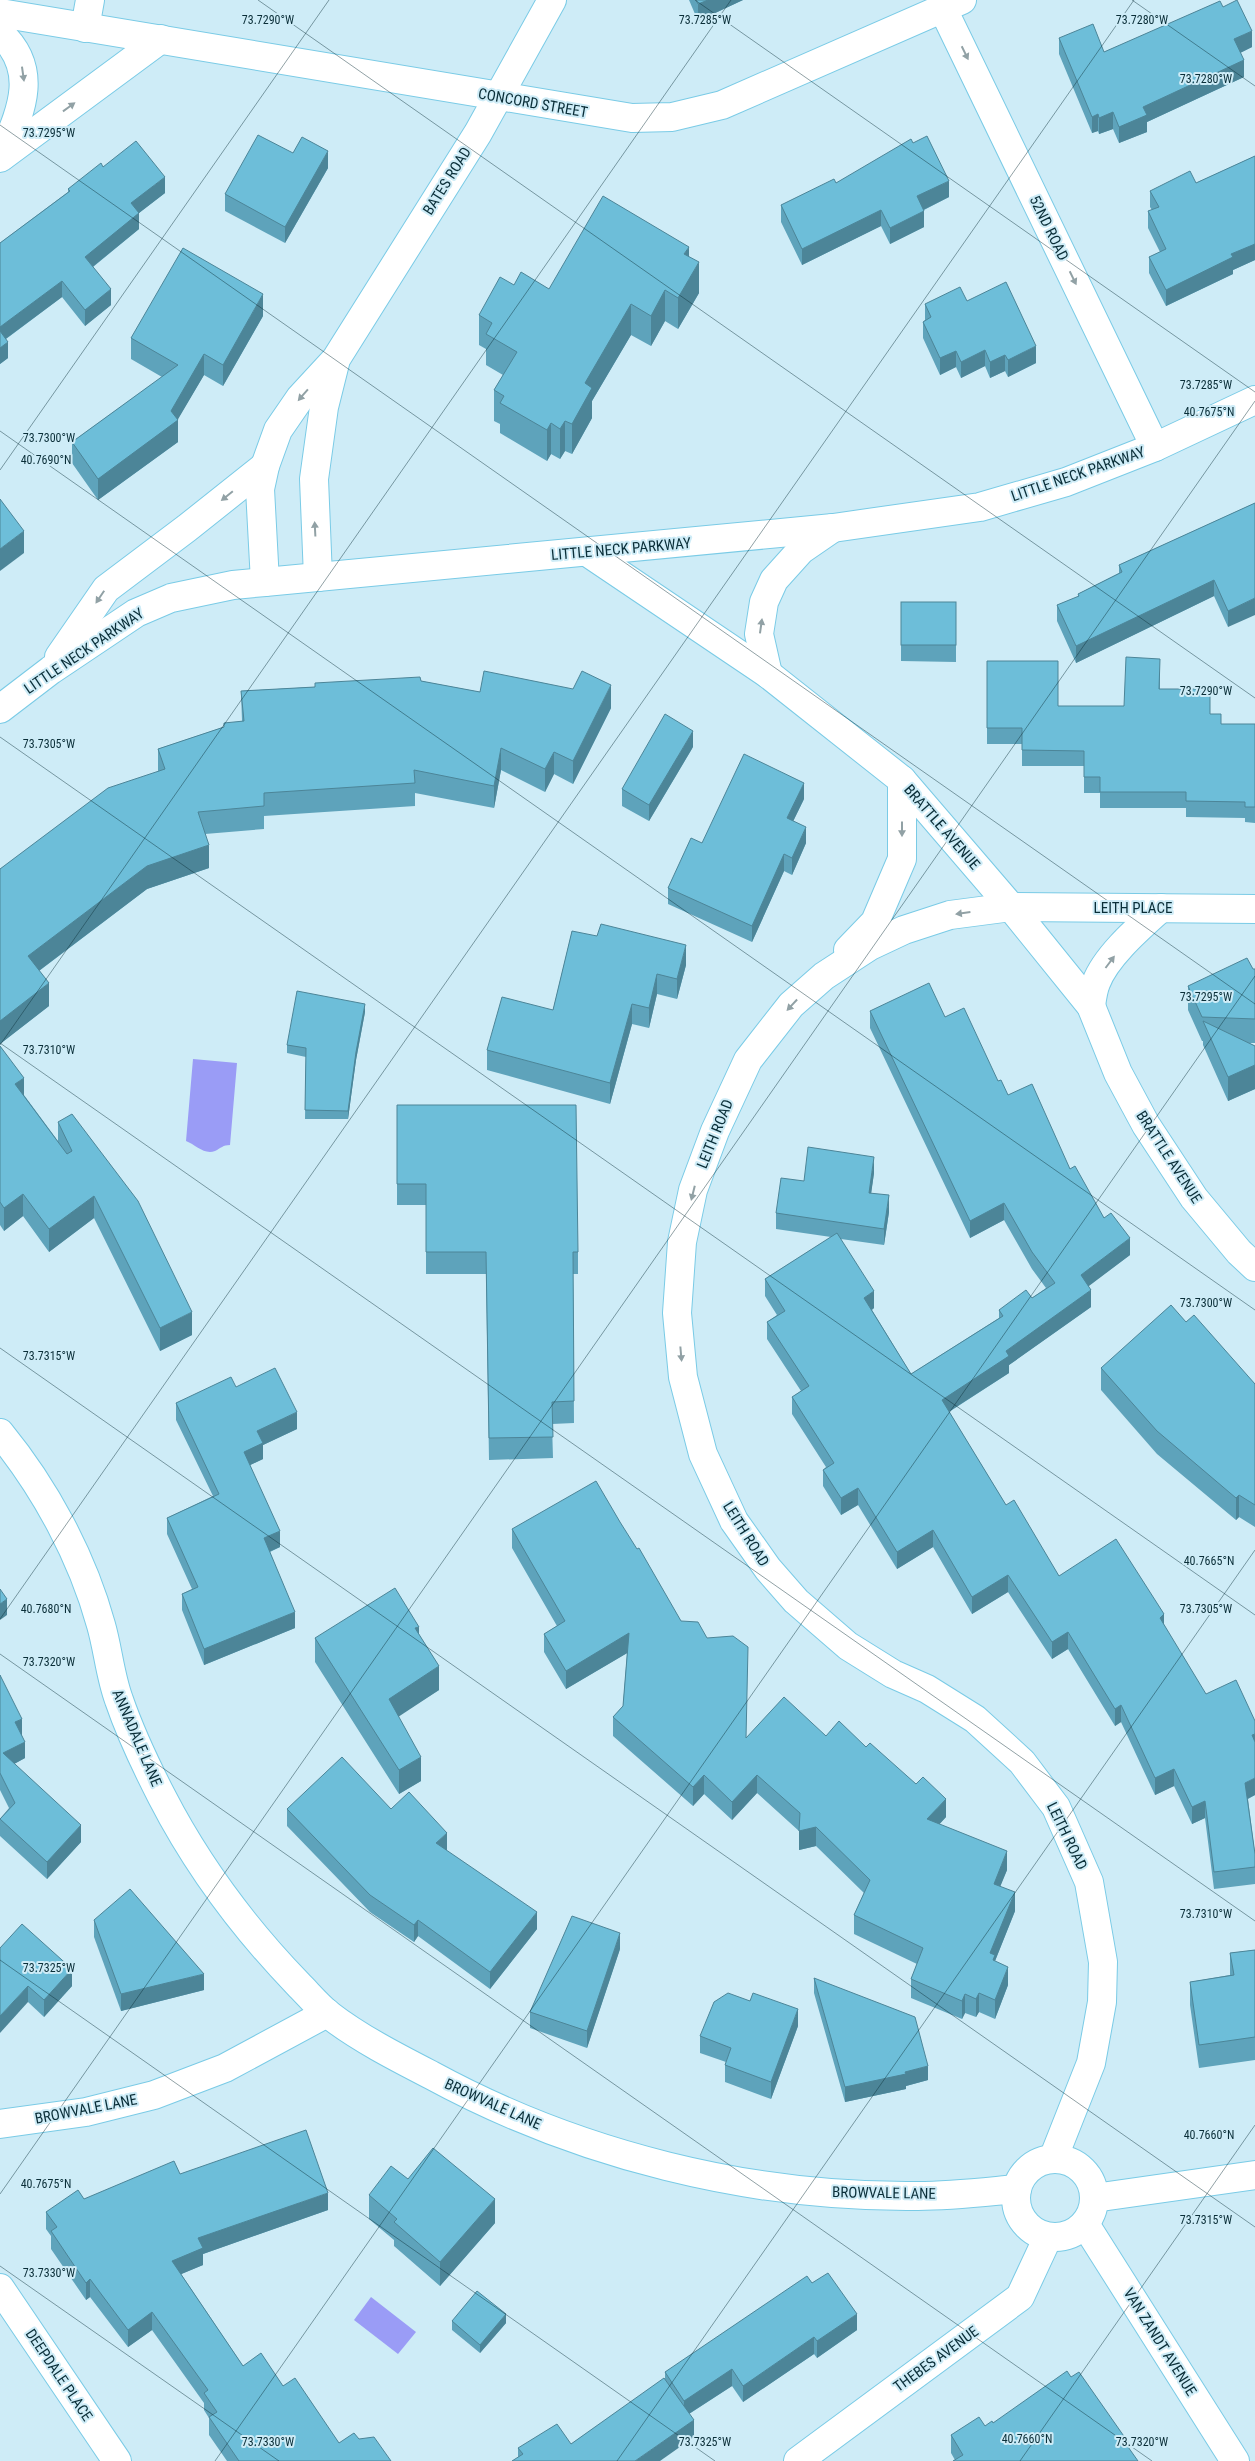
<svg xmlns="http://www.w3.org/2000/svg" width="1255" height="2461" font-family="'Roboto Condensed',sans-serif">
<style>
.water{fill:#9a9cf6}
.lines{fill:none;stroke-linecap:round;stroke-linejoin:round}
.street-casing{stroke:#7acbe6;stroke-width:30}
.secondary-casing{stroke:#7acbe6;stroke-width:30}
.street{stroke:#fff;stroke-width:28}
.secondary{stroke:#fff;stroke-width:28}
.wall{fill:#5ea3bb}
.shaded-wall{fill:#4c8598}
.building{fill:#6dbed9;stroke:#4c8598}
.oneway{fill:#91a1a5}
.ticks{fill:none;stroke:#0a2e38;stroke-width:1;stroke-opacity:0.45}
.labels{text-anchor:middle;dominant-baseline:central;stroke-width:4;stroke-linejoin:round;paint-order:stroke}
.street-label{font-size:15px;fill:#0a2e38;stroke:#ceecf7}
.ticks-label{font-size:12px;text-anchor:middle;fill:#0a2e38;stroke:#ceecf7;stroke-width:4;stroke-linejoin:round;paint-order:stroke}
</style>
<rect width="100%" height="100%" fill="#ceecf7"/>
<g class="water">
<path d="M193,1059L237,1063L230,1145C223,1145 221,1148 215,1151C204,1155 196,1145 186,1141Z"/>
<polygon points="371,2297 416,2332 398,2354 354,2320"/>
</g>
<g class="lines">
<g class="street-casing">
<g id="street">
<polyline points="943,9 1155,447"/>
<polyline points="0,13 632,118 672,117 722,105 962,0"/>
<polyline points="85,28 90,0"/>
<path d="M0,33C41,71 20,113 2,156"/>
<polyline points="0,158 161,39"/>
<polyline points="587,552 768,674 902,780 1011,907 1091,1006 1118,1073 1146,1125 1194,1198 1239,1252 1255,1267"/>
<polyline points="768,674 759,634 764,602 774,580 801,550 833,528"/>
<polyline points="848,950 875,922 902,859 902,780"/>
<path d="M1091,1006C1092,999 1093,990 1096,983C1106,956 1140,927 1161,908"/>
<path d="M0,1433C45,1488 82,1556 101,1625C108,1649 110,1676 119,1700C130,1732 146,1766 162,1797C197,1865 245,1929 298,1984C308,1994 317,2005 328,2014C359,2038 396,2057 431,2075C578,2155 751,2198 918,2196C951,2196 984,2192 1017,2189"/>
<polyline points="0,2124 86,2112 154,2095 225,2068 327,2013"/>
<polyline points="1053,2159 1091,2063 1102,2002 1103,1962 1089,1882 1056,1807 1022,1762 975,1719 927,1689 893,1674 848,1646 796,1601 768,1569 734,1521 703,1454 683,1377 677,1313 682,1242 693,1190 715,1131 748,1060 791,1005 824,976 870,946 904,930 950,915 1011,907 1255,909"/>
<circle cx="1055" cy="2198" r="39"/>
<polyline points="1094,2198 1255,2175"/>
<polyline points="1085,2224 1235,2461"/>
<polyline points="0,2288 117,2461"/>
<polyline points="798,2461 1020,2297 1048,2237"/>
</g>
</g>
<g class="secondary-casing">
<g id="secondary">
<polyline points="318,577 314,479 324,407 335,363"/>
<polyline points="265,582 260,489 265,466 278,430 300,398 336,359 478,133 552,0"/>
<polyline points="59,657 106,589 187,528 265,466"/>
<polyline points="0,709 51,670 136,613 171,598 233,585 265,582 833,528 980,507 1066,482 1155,447 1255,400"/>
</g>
</g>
<use href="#street" class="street"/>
<use href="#secondary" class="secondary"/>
</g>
<g class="wall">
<polygon points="689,0 743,0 698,21"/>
<polygon points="1223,7 1252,47 1240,53 1244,77 1147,122 1147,132 1119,143 1113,129 1099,134 1098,131 1092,133 1059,54 1059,38 1104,52"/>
<polygon points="913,143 949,197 924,210 924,227 890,244 881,226 802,265 781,222 781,205 836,183"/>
<polygon points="293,153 328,168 285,243 225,211 225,194"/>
<polygon points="1255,156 1255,260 1233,270 1233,274 1166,306 1149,273 1149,257 1160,252 1148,228 1148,211 1152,210 1150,207 1150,191 1196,183"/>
<polygon points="103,167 165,193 139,213 139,229 93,267 111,305 85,326 62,297 6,339 8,358 0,364 0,243 68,192 68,189"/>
<polygon points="689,256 699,293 678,329 665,321 651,346 631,335 592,401 592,418 572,454 565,451 560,459 551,454 547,461 500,433 500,424 494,421 494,390 503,375 486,365 486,349 479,345 479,315 514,285 549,289"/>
<polygon points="967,301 1036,363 1008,377 1005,371 990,378 985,366 961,378 956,367 940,375 923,338 923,322 925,320 925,304"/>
<polygon points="263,316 223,386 204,375 177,420 178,442 98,500 72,463 72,442 162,377 131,359 131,338"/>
<polygon points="1255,503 1228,627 1214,596 1076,663 1057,621 1057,605 1078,597 1078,594 1119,573 1119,565"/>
<polygon points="901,602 956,602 956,662 901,661"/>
<polygon points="987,661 1058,706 1124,706 1160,674 1160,689 1210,714 1221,724 1255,724 1255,823 1245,822 1245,818 1186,817 1186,808 1100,808 1100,793 1084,793 1084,766 1022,766 1022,744 987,744"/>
<polygon points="421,681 480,692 611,708 573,784 554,774 545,792 501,770 494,808 415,793 415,806 264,816 264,829 205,834 209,868 147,889 39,971 49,1006 0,1044 0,869 158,772 158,749 242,721 241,691"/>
<polygon points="693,747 649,821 622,806 622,789"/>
<polygon points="804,799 793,821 806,843 792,875 784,871 752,942 668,904 668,888 702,843"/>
<polygon points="572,931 686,965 677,999 657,994 649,1028 632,1024 610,1104 487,1070 487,1050 553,1010"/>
<polygon points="1255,969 1255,1043 1250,1043 1255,1046 1255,1089 1228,1101 1203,1045 1203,1041 1202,1041 1188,1010 1188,986"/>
<polygon points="870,1011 945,1017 998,1081 1008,1095 1070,1169 1104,1218 1130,1255 1088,1286 1091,1307 1009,1365 1009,1373 949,1412 1006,1505 1059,1576 1164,1625 1255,1795 1248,1799 1255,1854 1255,1884 1214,1889 1205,1818 1192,1824 1174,1786 1155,1795 1121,1722 1115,1726 1068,1649 1052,1659 1008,1592 972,1614 933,1547 897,1569 858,1505 841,1515 823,1486 823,1470 826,1467 792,1414 792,1397 801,1391 767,1339 767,1322 777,1315 765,1296 765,1279 831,1237 776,1229 776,1213 804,1181 874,1173 871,1193 889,1212 884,1245 841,1239 874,1308 872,1310 911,1374 999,1318 999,1310 1032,1298 1046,1288 1032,1269 1004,1220 970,1238 870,1028"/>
<polygon points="365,1012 356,1060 348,1119 305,1119 306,1057 287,1053 287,1045"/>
<polygon points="0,1046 24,1095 58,1141 58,1122 192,1335 160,1351 94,1218 49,1252 23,1216 4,1231 0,1225"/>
<polygon points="397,1105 578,1252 578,1274 573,1274 574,1423 552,1424 553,1458 489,1460 486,1274 426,1274 426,1205 397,1205"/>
<polygon points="1186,1322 1255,1384 1255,1527 1239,1517 1236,1520 1157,1454 1101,1390 1101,1368"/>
<polygon points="236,1387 297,1429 263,1445 263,1459 250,1465 280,1547 270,1552 295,1628 204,1665 182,1610 182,1594 192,1589 167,1534 167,1518 213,1496 176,1420 176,1403"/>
<polygon points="512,1529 747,1738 826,1736 866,1747 946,1817 939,1824 1007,1870 1000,1886 1015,1911 995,1961 1008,1985 995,2019 979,2012 976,2017 965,2013 962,2019 911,1998 911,1979 917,1964 854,1934 854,1915 864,1893 816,1846 799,1850 799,1831 757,1793 732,1820 704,1794 693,1806 613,1736 613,1717 623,1706 627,1653 566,1689 544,1652 544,1634 557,1626 512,1548"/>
<polygon points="419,1634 439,1690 398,1716 421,1781 399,1794 315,1662 315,1638"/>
<polygon points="0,1675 22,1735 22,1736 25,1758 14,1764 81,1842 47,1879 0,1836 0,1819 9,1808 0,1790"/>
<polygon points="287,1809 391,1809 447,1850 446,1850 537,1929 490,1989 418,1936 414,1942 370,1912 287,1826"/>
<polygon points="94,1920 204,1990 121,2011 94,1937"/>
<polygon points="0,1948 72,1986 44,2017 28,2002"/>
<polygon points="620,1949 587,2048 530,2028 530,2012"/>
<polygon points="1255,1950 1255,2060 1199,2068 1190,2005 1190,1982 1230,1975 1230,1953"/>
<polygon points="814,1978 928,2080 906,2086 906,2089 845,2102 814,1993"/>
<polygon points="798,2026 771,2099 725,2082 725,2065 726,2062 700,2053 700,2036"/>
<polygon points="180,2174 328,2210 203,2254 203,2265 181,2274 243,2366 283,2386 339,2443 359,2439 391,2461 227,2461 209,2435 209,2418 204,2410 204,2403 152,2330 128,2347 90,2297 86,2300 51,2249 51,2236 46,2229 46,2212 84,2199"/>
<polygon points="408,2179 495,2223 440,2286 394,2246 394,2240 369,2219 369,2195"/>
<polygon points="812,2283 857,2330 817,2358 814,2354 743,2402 732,2386 689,2414 694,2437 518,2457 518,2448 571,2444 665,2379 665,2372"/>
<polygon points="452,2321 506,2323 480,2353 452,2330"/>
<polygon points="1071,2377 1128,2447 955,2460 951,2453 951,2435 985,2426 993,2423"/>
</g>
<g class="shaded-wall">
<polygon points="708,0 743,0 698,21 698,4"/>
<polygon points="1252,31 1252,47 1234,56 1234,39"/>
<polygon points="1244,60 1244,77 1147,122 1147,132 1119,143 1119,127 1143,107"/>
<polygon points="1113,112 1113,129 1099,134 1099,118"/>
<polygon points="1098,114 1098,131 1092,133 1092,117"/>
<polygon points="328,151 328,168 285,243 285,227"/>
<polygon points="165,177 165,193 139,213 139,229 85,273 85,257 131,203"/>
<polygon points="949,181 949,197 917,213 917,196"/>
<polygon points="881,210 881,226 802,265 802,249"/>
<polygon points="924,211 924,227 890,244 890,228"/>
<polygon points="1255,244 1255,260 1233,270 1233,274 1166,306 1166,290 1231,254"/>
<polygon points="689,247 689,277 684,254"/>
<polygon points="699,262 699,293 678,329 678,298"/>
<polygon points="62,281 62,297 0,343 0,327"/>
<polygon points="111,289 111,305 85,326 85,310"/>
<polygon points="665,290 665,321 651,346 651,316"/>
<polygon points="263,294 263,316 223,386 223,365"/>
<polygon points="631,304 631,335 592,401 592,418 572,454 572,424 585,383"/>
<polygon points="8,342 8,358 0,364 0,348"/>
<polygon points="1036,346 1036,363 1008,377 1008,360"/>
<polygon points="985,350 985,366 961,378 961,362"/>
<polygon points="956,351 956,367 940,375 940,358"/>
<polygon points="204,354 204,375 177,421 178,420 178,442 98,500 98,479 171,411"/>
<polygon points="1005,355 1005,371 990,378 990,362"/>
<polygon points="565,421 565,451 560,459 560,429"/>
<polygon points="551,423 551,454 547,461 547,430"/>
<polygon points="24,531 24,553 0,571 0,549"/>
<polygon points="1214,580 1214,596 1076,663 1076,646"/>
<polygon points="1255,598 1255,615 1228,627 1228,611"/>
<polygon points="611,685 611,708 573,784 573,761"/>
<polygon points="693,731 693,747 649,821 649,805"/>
<polygon points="501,748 501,770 494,808 494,786"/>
<polygon points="554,752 554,774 545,792 545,769"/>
<polygon points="804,783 804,799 787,834 787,818"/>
<polygon points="806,827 806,843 792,875 792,858"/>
<polygon points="209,845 209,868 147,889 28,979 28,956 147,866"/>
<polygon points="784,854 784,871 752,942 752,926"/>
<polygon points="686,945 686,965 677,999 677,979"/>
<polygon points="657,974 657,994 649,1028 649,1008"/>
<polygon points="49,983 49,1006 0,1044 0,1021"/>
<polygon points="365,1004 365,1012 356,1060 348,1119 348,1111 356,1052"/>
<polygon points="632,1004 632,1024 610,1104 610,1083"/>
<polygon points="1255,1065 1255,1089 1228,1101 1228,1077"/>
<polygon points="24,1078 24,1101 15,1084"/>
<polygon points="874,1157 874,1173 869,1209 869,1193"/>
<polygon points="23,1194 23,1216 4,1231 4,1208"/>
<polygon points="889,1195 889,1212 884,1245 884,1229"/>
<polygon points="94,1196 94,1218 49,1252 49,1229"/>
<polygon points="1004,1203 1004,1220 970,1238 970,1221"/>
<polygon points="1130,1238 1130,1255 1081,1292 1081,1275"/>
<polygon points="1091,1290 1091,1307 1009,1365 1009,1373 942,1416 942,1400 1006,1351"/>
<polygon points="874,1291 874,1308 864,1315 864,1298"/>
<polygon points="192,1312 192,1335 160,1351 160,1328"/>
<polygon points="297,1412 297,1429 263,1445 263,1459 244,1468 244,1452 257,1431"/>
<polygon points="858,1488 858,1505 841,1515 841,1498"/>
<polygon points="1239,1495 1239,1517 1236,1520 1236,1498"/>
<polygon points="933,1530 933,1547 897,1569 897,1552"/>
<polygon points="280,1531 280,1547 264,1554 264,1538"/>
<polygon points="1008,1575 1008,1592 972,1614 972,1597"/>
<polygon points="7,1599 7,1615 0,1620 0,1604"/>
<polygon points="295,1612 295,1628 204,1665 204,1649"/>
<polygon points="1164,1614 1164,1631 1160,1618"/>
<polygon points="419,1627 419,1650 415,1628"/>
<polygon points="1068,1632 1068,1649 1052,1659 1052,1642"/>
<polygon points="629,1633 629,1652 566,1689 566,1671"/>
<polygon points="439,1666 439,1690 389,1723 389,1699"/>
<polygon points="1121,1705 1121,1722 1115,1726 1115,1709"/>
<polygon points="22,1719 22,1735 15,1739 15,1722"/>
<polygon points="1255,1734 1255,1751 1252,1735"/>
<polygon points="25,1742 25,1758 3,1770 3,1753"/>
<polygon points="421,1757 421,1781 399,1794 399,1770"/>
<polygon points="1174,1769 1174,1786 1155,1795 1155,1778"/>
<polygon points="704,1775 704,1794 693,1806 693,1787"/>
<polygon points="757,1775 757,1793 732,1820 732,1802"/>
<polygon points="1255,1778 1255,1795 1245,1800 1245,1783"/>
<polygon points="946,1799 946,1817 927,1838 927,1819"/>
<polygon points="1205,1801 1205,1818 1192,1824 1192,1807"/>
<polygon points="81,1825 81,1842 47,1879 47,1862"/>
<polygon points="816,1827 816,1846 799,1850 799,1831"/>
<polygon points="447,1833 447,1850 436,1860 436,1843"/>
<polygon points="1007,1851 1007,1870 994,1902 994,1884"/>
<polygon points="1015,1892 1015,1911 995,1961 995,1974 990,1953"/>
<polygon points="537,1912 537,1929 490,1989 490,1972"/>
<polygon points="418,1920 418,1936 414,1942 414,1925"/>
<polygon points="620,1933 620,1949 587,2048 587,2031"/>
<polygon points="1008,1967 1008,1985 995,2019 995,2000"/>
<polygon points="72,1969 72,1986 44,2017 44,2000"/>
<polygon points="204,1974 204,1990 121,2011 121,1994"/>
<polygon points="28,1986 28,2002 0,2033 0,2016"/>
<polygon points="979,1993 979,2012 976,2017 976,1999"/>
<polygon points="965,1994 965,2013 962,2019 962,2001"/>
<polygon points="798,2009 798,2026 771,2099 771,2082"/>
<polygon points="928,2066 928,2080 906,2086 906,2089 845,2102 845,2087"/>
<polygon points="328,2193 328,2210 203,2254 203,2265 172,2278 172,2261 198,2238"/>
<polygon points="495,2199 495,2223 440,2286 440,2262"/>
<polygon points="90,2279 90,2297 86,2300 86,2283"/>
<polygon points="152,2312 152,2330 128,2347 128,2330"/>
<polygon points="506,2314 506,2323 480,2353 480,2345"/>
<polygon points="857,2314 857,2330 817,2358 817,2341"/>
<polygon points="814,2337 814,2354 743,2402 743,2386"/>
<polygon points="732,2369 732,2386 684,2417 684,2401"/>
<polygon points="694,2420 694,2437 660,2461 635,2461"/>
</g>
<g class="building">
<polygon points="696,0 708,0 698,4"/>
<polygon points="1237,0 1252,31 1234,39 1244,60 1143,107 1147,115 1119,127 1113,112 1099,118 1098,114 1092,117 1059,38 1093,24 1104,52 1220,1 1223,7"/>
<polygon points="258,135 293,153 302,137 328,151 285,227 225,194"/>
<polygon points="927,136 949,181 917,196 924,211 890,228 881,210 802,249 781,205 834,179 836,183 911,139 913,143"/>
<polygon points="136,141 165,177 131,203 139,213 85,257 111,289 85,310 62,281 0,327 0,243 70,191 68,189 101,163 103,167"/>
<polygon points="1255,156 1255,244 1231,254 1233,257 1166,290 1149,257 1166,249 1148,211 1159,207 1150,191 1190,171 1196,183"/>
<polygon points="603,196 689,247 684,254 699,262 678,298 665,290 651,316 631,304 585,383 592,388 572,424 565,421 560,429 551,423 547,430 500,403 504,396 494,390 517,352 486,334 492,323 479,315 500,277 514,285 521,272 549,289"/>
<polygon points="183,248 263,294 223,365 204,354 171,411 178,420 98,479 72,442 178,365 131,338"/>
<polygon points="1006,282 1036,346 1008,360 1005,355 990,362 985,350 961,362 956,351 940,358 923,322 931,317 925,304 960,287 967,301"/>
<polygon points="0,331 8,342 0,348"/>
<polygon points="0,499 24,531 0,549"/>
<polygon points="1255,503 1255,598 1228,611 1214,580 1076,646 1057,605 1079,596 1078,594 1122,572 1119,565"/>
<rect x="901" y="602" width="55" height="43"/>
<polygon points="1126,657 1160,659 1159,689 1210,689 1210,714 1221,714 1221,724 1255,724 1255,807 1245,807 1245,802 1186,801 1186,792 1100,792 1100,777 1084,777 1084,751 1022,750 1022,728 987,728 987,661 1058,661 1058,706 1124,706"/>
<polygon points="484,671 573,689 582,671 611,685 573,761 554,752 545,769 501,748 494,786 414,770 415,783 264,793 264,806 198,812 209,845 147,866 28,956 49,983 0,1021 0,869 108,788 165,769 158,749 224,727 224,723 244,721 241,691 315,687 315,683 420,677 421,681 480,692"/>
<polygon points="665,714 693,731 649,805 622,789"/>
<polygon points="744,754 804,783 787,818 806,827 792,858 784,854 752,926 668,888 691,838 702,843"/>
<polygon points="601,924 686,945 677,979 657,974 649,1008 632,1004 610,1083 487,1050 502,997 553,1010 572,931 597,936"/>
<polygon points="1247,958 1253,969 1255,969 1255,1019 1202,1017 1188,986"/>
<polygon points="929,983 945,1017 964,1008 998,1081 1001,1080 1008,1095 1032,1084 1070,1169 1075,1166 1104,1218 1111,1213 1130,1238 1081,1275 1091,1290 1006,1351 1009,1356 942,1400 1006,1505 1014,1500 1059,1576 1116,1539 1164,1614 1160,1618 1206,1694 1236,1680 1255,1721 1255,1734 1252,1735 1255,1742 1255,1778 1245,1783 1255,1854 1255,1867 1214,1872 1205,1801 1192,1807 1174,1769 1155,1778 1121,1705 1115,1709 1068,1632 1052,1642 1008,1575 972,1597 933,1530 897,1552 858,1488 841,1498 823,1470 834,1463 792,1397 809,1386 767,1322 785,1311 765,1279 837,1233 874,1291 864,1298 911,1374 1003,1316 999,1310 1026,1290 1032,1298 1055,1283 1032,1252 1004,1203 970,1221 870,1011"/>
<polygon points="297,991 365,1004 356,1052 348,1111 305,1110 306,1048 287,1045"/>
<polygon points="1203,1021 1255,1046 1255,1065 1228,1077"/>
<polygon points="0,1046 24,1078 15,1084 67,1154 72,1151 58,1122 72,1114 138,1201 192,1312 160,1328 94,1196 49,1229 23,1194 4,1208 0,1202"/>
<polygon points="397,1105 576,1105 578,1252 573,1252 574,1401 552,1402 553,1437 489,1438 486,1252 426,1252 426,1184 397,1184"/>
<polygon points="808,1147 874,1157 869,1193 889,1195 884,1229 776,1213 781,1178 804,1181"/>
<polygon points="1171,1305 1186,1322 1194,1315 1255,1384 1255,1505 1239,1495 1236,1498 1157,1431 1101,1368"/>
<polygon points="275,1368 297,1412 257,1431 263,1443 244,1452 280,1531 264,1538 295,1612 204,1649 182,1594 198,1587 167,1518 219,1494 176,1403 231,1377 236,1387"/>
<polygon points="596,1481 620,1522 637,1549 639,1548 681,1621 698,1622 707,1638 733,1636 748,1647 746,1738 784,1697 826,1736 839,1721 866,1747 870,1743 916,1784 923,1777 946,1799 927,1819 1007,1851 994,1884 1015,1892 990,1953 995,1955 993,1960 1008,1967 995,2000 979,1993 976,1999 965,1994 962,2001 911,1979 923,1948 854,1915 870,1880 816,1827 799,1831 800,1813 757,1775 732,1802 704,1775 693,1787 613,1717 623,1706 629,1633 566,1671 544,1634 565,1621 512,1529"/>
<polygon points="395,1588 419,1627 415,1628 439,1666 389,1699 421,1757 399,1770 315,1638"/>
<polygon points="0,1589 7,1599 0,1604"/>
<polygon points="0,1675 22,1719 15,1722 25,1742 3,1753 81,1825 47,1862 0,1819 15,1803 0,1773"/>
<polygon points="342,1757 391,1809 409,1792 447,1833 436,1843 537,1912 490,1972 418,1920 414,1925 370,1895 287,1809"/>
<polygon points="130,1889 204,1974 121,1994 94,1920"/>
<polygon points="572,1916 620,1933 587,2031 530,2012"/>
<polygon points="22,1924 72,1969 44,2000 28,1986 0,2016 0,1948"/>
<polygon points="1255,1950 1255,2037 1199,2045 1190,1982 1234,1975 1230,1953"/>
<polygon points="814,1978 915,2017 928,2066 905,2072 906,2074 845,2087"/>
<polygon points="728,1993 750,2001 753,1993 798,2009 771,2082 725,2065 731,2048 700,2036 714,2002"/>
<polygon points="306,2130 328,2193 198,2238 203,2248 172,2261 243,2366 261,2353 283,2386 295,2378 339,2443 354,2433 359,2439 374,2437 391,2461 239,2461 209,2417 217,2412 204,2393 208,2390 152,2312 128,2330 90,2279 86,2283 51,2231 57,2227 46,2212 78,2190 84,2199 174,2161 180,2174"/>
<polygon points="433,2148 495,2199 440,2262 394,2222 397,2219 369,2195 391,2166 408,2179"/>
<polygon points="828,2273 857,2314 817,2341 814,2337 743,2386 732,2369 684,2401 665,2372 807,2276 812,2283"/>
<polygon points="477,2291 506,2314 480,2345 452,2321"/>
<polygon points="1067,2371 1071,2377 1079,2372 1128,2442 1126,2444 1138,2461 953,2461 963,2455 951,2435 979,2417 985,2426 992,2421 993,2423"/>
<polygon points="664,2378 694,2420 635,2461 512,2461 523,2454 518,2448 557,2424 571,2444"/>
</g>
<defs><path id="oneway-solid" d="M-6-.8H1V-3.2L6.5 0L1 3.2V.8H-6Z" transform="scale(1.25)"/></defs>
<g class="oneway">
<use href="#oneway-solid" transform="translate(965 53) rotate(64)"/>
<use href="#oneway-solid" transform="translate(23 74) rotate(82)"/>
<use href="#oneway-solid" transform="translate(69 107) rotate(-36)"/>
<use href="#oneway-solid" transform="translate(1073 278) rotate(64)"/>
<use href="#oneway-solid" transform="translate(303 395) rotate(131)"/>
<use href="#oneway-solid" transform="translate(227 496) rotate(141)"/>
<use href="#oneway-solid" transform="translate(315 529) rotate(-93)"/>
<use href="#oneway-solid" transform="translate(100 597) rotate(124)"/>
<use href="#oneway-solid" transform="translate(761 626) rotate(-82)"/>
<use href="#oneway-solid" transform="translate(902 829) rotate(90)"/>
<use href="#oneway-solid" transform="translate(963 913) rotate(172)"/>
<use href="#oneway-solid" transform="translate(1110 962) rotate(-53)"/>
<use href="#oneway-solid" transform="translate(792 1005) rotate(133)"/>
<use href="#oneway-solid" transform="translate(693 1193) rotate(104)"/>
<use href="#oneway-solid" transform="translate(681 1354) rotate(85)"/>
</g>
<path class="ticks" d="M258,0L1255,698M695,0L1255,392M1132,0L1255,86M0,125L1255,1004M0,431L1255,1310M0,470L329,0M0,737L1255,1615M0,1043L1255,1921M0,1045L731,0M0,1348L1255,2227M0,1619L1134,0M0,1654L1152,2461M0,1960L715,2461M0,2194L1255,401M0,2266L279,2461M215,2461L1255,976M617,2461L1255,1550M1020,2461L1255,2125"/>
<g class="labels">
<g class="street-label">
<text transform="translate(533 103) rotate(10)">CONCORD STREET</text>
<text transform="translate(447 181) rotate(-58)">BATES ROAD</text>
<text transform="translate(1049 228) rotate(64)">52ND ROAD</text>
<text transform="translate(1078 474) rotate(-19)">LITTLE NECK PARKWAY</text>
<text transform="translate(621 549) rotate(-5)">LITTLE NECK PARKWAY</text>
<text transform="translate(84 651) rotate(-34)">LITTLE NECK PARKWAY</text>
<text transform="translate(942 827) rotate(49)">BRATTLE AVENUE</text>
<text x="1133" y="908">LEITH PLACE</text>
<text transform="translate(715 1134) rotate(-68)">LEITH ROAD</text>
<text transform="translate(1169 1157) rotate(57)">BRATTLE AVENUE</text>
<text transform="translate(746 1534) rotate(58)">LEITH ROAD</text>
<text transform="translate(137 1738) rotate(67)">ANNADALE LANE</text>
<text transform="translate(1067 1836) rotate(64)">LEITH ROAD</text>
<text transform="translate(493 2104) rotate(24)">BROWVALE LANE</text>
<text transform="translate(86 2109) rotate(-11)">BROWVALE LANE</text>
<text transform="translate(884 2193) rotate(1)">BROWVALE LANE</text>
<text transform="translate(1160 2342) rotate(58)">VAN ZANDT AVENUE</text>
<text transform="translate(936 2359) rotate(-36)">THEBES AVENUE</text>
<text transform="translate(59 2375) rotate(56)">DEEPDALE PLACE</text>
</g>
</g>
<g class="ticks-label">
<text x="268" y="24">73.7290°W</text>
<text x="705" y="24">73.7285°W</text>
<text x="1142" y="24">73.7280°W</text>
<text x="1206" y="83">73.7280°W</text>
<text x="49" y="137">73.7295°W</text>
<text x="1206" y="389">73.7285°W</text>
<text x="1209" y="416">40.7675°N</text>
<text x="49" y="442">73.7300°W</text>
<text x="46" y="464">40.7690°N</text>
<text x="1206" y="695">73.7290°W</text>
<text x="49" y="748">73.7305°W</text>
<text x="1206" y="1001">73.7295°W</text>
<text x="49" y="1054">73.7310°W</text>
<text x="1206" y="1307">73.7300°W</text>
<text x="49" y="1360">73.7315°W</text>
<text x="1209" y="1565">40.7665°N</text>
<text x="1206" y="1613">73.7305°W</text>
<text x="46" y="1613">40.7680°N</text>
<text x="49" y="1666">73.7320°W</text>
<text x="1206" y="1918">73.7310°W</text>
<text x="49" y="1972">73.7325°W</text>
<text x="1209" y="2139">40.7660°N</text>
<text x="46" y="2188">40.7675°N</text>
<text x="1206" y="2224">73.7315°W</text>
<text x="49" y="2277">73.7330°W</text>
<text x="1027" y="2443">40.7660°N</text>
<text x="268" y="2446">73.7330°W</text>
<text x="705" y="2446">73.7325°W</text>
<text x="1142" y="2446">73.7320°W</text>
</g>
</svg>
